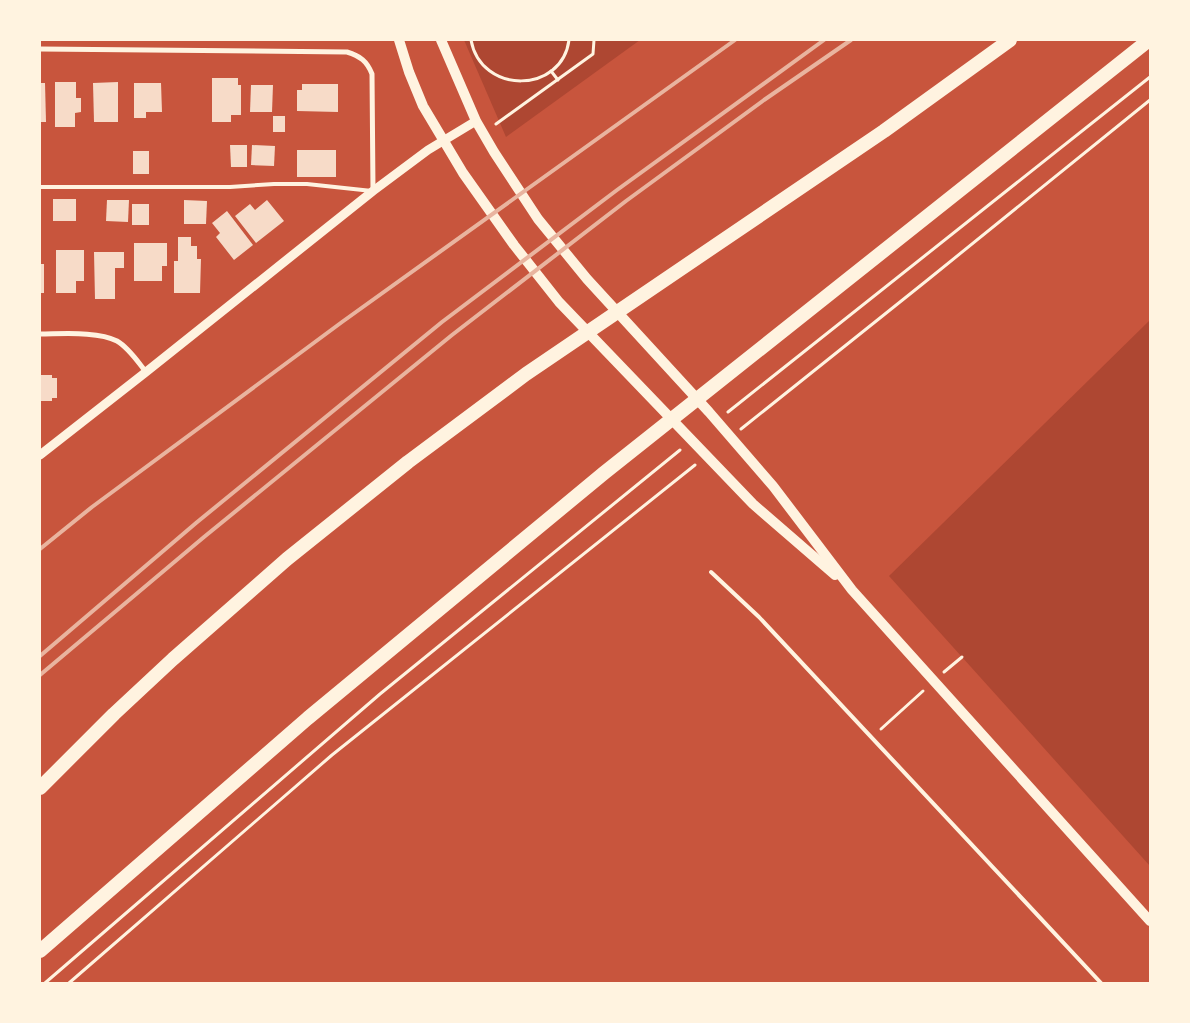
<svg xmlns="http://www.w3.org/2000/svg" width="1190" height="1023" font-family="Montserrat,sans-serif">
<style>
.green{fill:#ae4732}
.building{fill:#f7dbc8}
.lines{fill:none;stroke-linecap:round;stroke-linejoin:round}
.path{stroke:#fff3e0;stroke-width:3}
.service{stroke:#fff3e0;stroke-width:4}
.minor{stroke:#fff3e0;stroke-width:5}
.tertiary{stroke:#fff3e0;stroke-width:9}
.secondary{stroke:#fff3e0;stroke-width:10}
.trunk{stroke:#fff3e0;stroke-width:14}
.rail{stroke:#e9b49f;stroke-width:4}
</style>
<rect width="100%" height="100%" fill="#c8553d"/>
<g class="green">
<polygon points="464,40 640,40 506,137"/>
<polygon points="1150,320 1150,866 889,576"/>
</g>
<g class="building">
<polygon points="212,78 238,78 238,85 241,85 241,115 231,115 231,122 212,122"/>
<polygon points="55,82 76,82 76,98 81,98 81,112 75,113 75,127 55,127"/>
<polygon points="118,82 118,122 94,122 93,83"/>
<polygon points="40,83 45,83 46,122 40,122"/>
<polygon points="134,83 161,83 162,112 146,112 146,118 134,118"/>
<polygon points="302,84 338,84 338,112 297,111 297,90 302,90"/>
<polygon points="251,85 273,85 272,112 250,112"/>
<rect x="273" y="116" width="12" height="16"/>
<polygon points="230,145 247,145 247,167 231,167"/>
<polygon points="252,145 275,146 274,166 251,165"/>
<rect x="297" y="150" width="39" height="27"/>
<rect x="133" y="151" width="16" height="23"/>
<rect x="53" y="199" width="23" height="22"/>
<polygon points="107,200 129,200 128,222 106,221"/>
<polygon points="184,200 207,201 206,224 184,224"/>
<polygon points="267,200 284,221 256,243 235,216 250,204 255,210"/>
<rect x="132" y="204" width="17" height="21"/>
<polygon points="227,211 253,245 234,260 216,237 220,233 212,223"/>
<polygon points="178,237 191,237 191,246 197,246 197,259 201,259 200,293 174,293 174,261 178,261"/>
<polygon points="134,243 167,243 167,266 162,266 162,281 134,281"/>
<polygon points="56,250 84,250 84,281 76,281 76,293 56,293"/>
<polygon points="94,252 124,252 124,268 115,268 115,299 95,299"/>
<rect x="40" y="264" width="4" height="29"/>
<polygon points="40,375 52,375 52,378 57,378 57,398 52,398 52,401 40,401"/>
</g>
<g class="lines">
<g class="path">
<path d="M471,40C481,95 562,94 569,40"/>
<polyline points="551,71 558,80"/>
<polyline points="496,124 593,54 594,40"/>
<polyline points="728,412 1150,77"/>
<polyline points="741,429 925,282 1150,100"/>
<polyline points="944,672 962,657"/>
<polyline points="881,729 923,691"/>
<polyline points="45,983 380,694 680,450"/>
<polyline points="69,983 332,755 695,465"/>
</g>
<g class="service">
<polyline points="40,187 230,187 274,184 307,184 372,191"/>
<polyline points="711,572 759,617 1101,983"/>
</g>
<g class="minor">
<path d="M40,49L347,52C360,56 367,61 372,74L373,190"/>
<path d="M40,334C62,334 98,331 117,341C129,348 138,362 146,372"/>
</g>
<polyline class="tertiary" points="40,455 146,372 373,191 428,150 476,121"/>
<g class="secondary">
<polyline points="399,40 409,72 423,106 463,173 514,245 559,302 753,504 835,575"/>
<polyline points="441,40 476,121 494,152 538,219 587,279 709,412 773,486 852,590 1150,921"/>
</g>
<g class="trunk">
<polyline points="40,788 114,714 173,659 287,559 408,462 526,374 884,131 1010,40"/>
<polyline points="40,951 308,718 604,473 1149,40"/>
</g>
<g class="rail">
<polyline points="40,549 92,507 342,322 735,40"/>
<polyline points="40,656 196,523 442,322 617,190 824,40"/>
<polyline points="40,675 204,537 452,335 626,201 764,100 851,40"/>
</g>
</g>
<rect width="1190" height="1023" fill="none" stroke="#fff3e0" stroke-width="82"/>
</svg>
